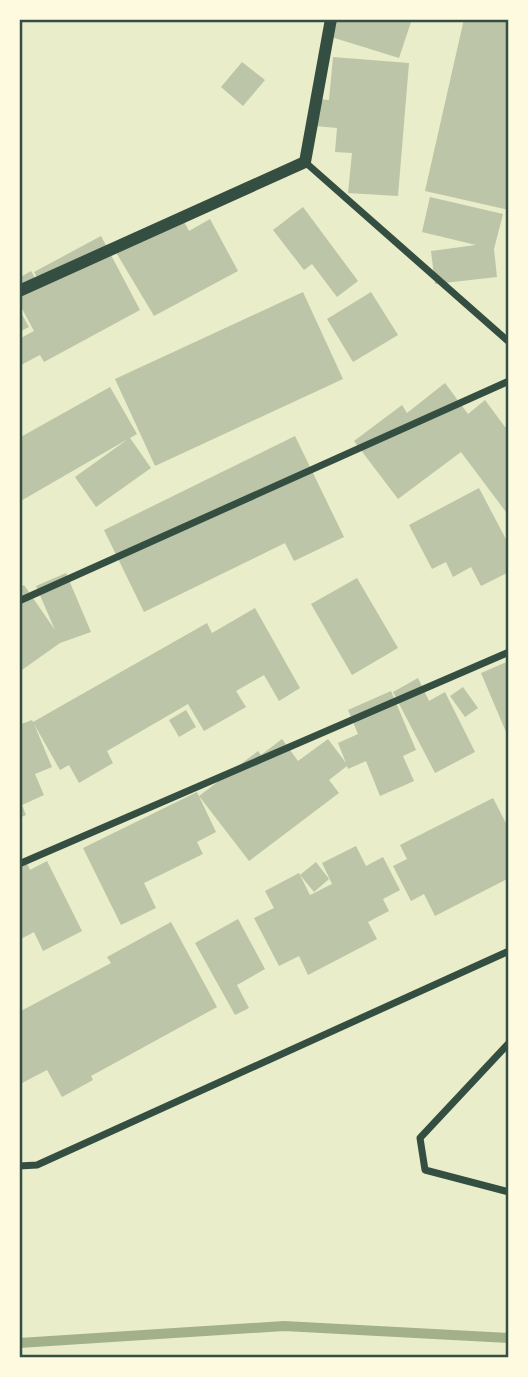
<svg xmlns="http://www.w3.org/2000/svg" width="528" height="1377" font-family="'Nunito Sans',sans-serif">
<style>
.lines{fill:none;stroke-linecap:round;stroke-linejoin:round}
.stream{stroke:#a3b18a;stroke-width:10}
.building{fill:#bcc5a7}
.minor{stroke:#344e41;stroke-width:7}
.tertiary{stroke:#344e41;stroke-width:12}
.neatline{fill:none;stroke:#344e41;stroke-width:2.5}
</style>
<rect width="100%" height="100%" fill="#e9edc9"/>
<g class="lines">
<polyline class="stream" points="19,1343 284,1326 509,1338"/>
</g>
<g class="building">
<polygon points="333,19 412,19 399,58 328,36"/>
<polygon points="464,19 509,19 509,73 506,83 509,84 509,210 425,191"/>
<polygon points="333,57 409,63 398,196 348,193 352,153 335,152 337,128 315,126 318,99 329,100"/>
<polygon points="242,62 265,80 243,106 221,87"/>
<polygon points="430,197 503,214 494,249 497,277 435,284 431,251 476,245 422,232"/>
<polygon points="303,207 358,281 337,297 312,264 304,270 273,230"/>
<polygon points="180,214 189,231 210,219 238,271 154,316 114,249"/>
<polygon points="101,236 140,310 44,362 40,355 19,366 19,339 34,331 19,303 19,297 41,285 34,272"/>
<polygon points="31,271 38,283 19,290 19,278"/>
<polygon points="303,292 343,379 155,466 115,379"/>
<polygon points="371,292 398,335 353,362 327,319"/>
<polygon points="19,309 29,327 19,332"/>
<polygon points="445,383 468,414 485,400 505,427 509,425 509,516 461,452 398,499 354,441 402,405 407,413"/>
<polygon points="110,387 137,434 130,438 151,468 96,507 75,477 128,439 19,502 19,438"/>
<polygon points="295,436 344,537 294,561 285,543 144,612 104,530"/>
<polygon points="479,488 509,545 509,572 481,586 471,567 453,577 446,562 432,569 409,525"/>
<polygon points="66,573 91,632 60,643 19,672 19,588 24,585 55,630 36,586"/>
<polygon points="357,578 398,648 352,675 311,604"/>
<polygon points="255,608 300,688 279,701 264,675 236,691 246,707 204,731 188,704 107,751 113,763 79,783 69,765 60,770 34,724 52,767 35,774 44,795 22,805 26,815 19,818 19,725 32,720 33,722 207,623 212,633"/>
<polygon points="509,661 509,739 481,673"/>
<polygon points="418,678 429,701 445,692 475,752 435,773 393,692"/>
<polygon points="463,687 478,708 465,717 450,696"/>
<polygon points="391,691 416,750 403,756 414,781 380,796 366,761 348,769 347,766 329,780 339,793 249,861 199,796 258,751 261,755 282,739 298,761 328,739 346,763 338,743 358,734 348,710"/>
<polygon points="186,710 196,727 179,737 169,720"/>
<polygon points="197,792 216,832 197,842 203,854 144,883 156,908 121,925 83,848"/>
<polygon points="493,798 509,829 509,878 435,916 424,894 411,901 393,866 407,859 400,845"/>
<polygon points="356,846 366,866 383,857 400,890 383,899 389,911 368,922 377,939 308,975 299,956 279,966 254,918 274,908 265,891 299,873 310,895 332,884 322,863"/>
<polygon points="26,861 30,870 47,861 82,931 43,951 34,932 19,940 19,865"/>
<polygon points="316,862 329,879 314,892 300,875"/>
<polygon points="238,919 265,969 237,985 249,1008 235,1015 195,943"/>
<polygon points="171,922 217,1007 91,1076 93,1080 62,1097 47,1070 22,1083 19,1078 19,1012 111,963 107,957"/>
</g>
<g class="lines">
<g class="minor">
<polyline points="305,162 509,342"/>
<polyline points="19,601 509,381"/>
<polyline points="19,864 509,652"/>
<polyline points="509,1043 420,1138 425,1170 509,1192"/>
<polyline points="19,1166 37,1165 509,951"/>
</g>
<polyline class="tertiary" points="19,291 305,162 331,19"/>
</g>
<rect width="528" height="1377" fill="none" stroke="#fefae0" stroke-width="42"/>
<rect x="21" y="21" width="486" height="1335" class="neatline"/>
</svg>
